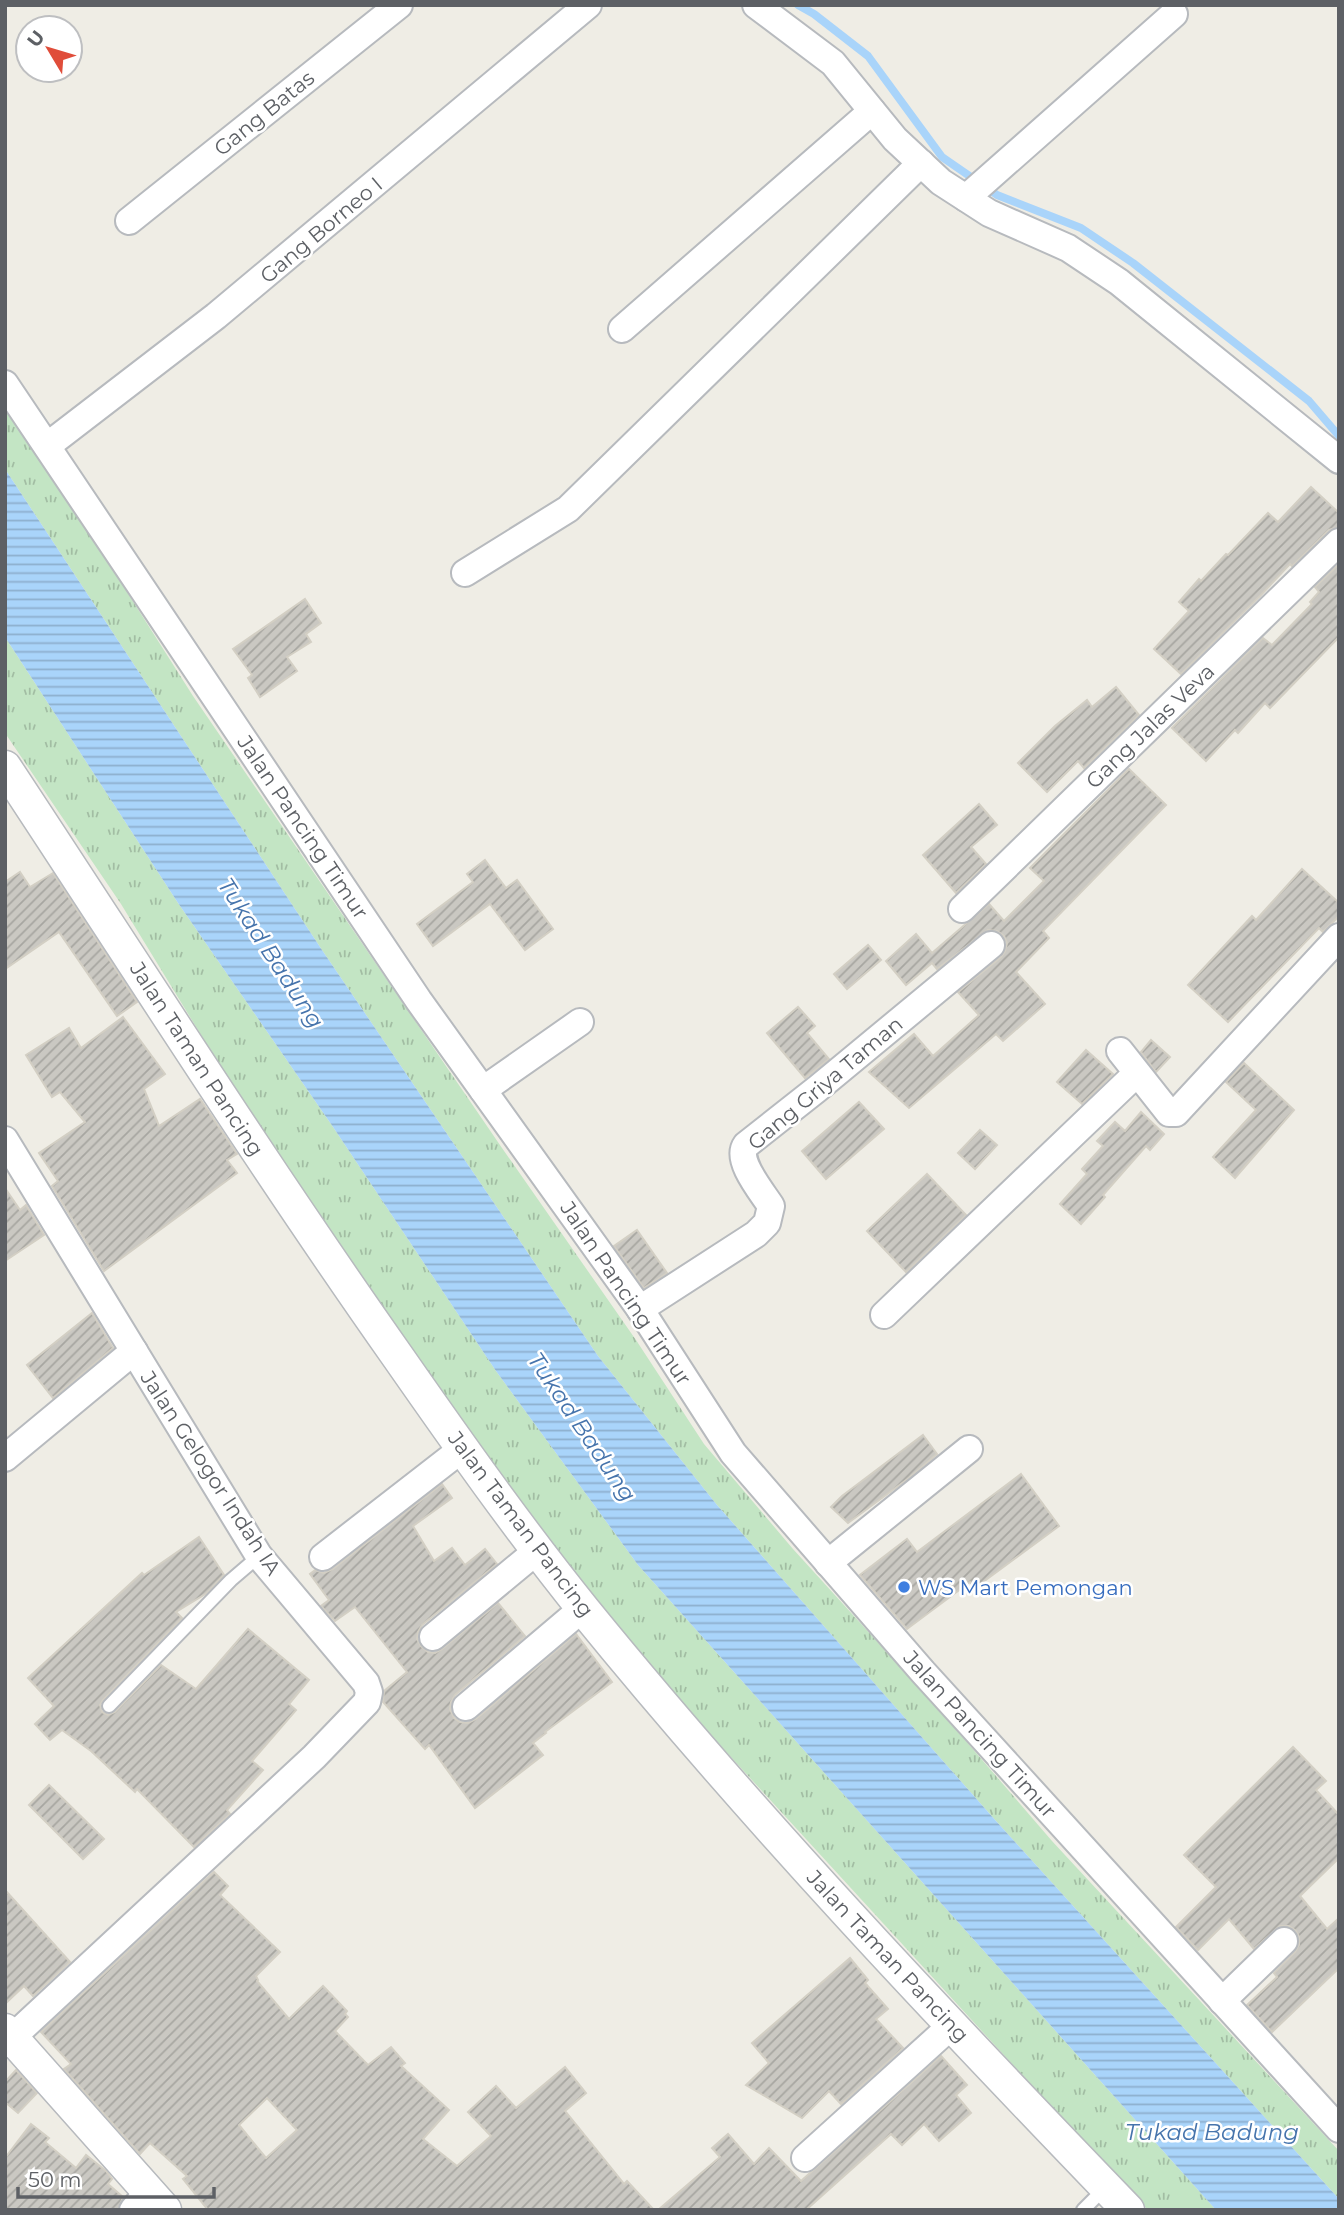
<svg xmlns="http://www.w3.org/2000/svg" width="1344" height="2215" font-family="Montserrat,sans-serif">
<style>
.grass{fill:url(#grass-tufts)}
.water{fill:url(#water-rules)}
.lines{fill:none;stroke-linecap:round;stroke-linejoin:round}
.stream{stroke:#a9d4fa;stroke-width:8}
.building{fill:url(#building-hatch);stroke:#d3cfc4;stroke-width:2;fill-rule:evenodd}
.service-casing{stroke:#b7babe;stroke-width:16}
.minor-casing{stroke:#b7babe;stroke-width:30}
.tertiary-casing{stroke:#b7babe;stroke-width:35}
.service{stroke:#fff;stroke-width:12}
.minor{stroke:#fff;stroke-width:26}
.tertiary{stroke:#fff;stroke-width:32}
.shop-dot{fill:#3f7fe0;stroke:#fff;stroke-width:2.5}
.labels{text-anchor:middle;dominant-baseline:central;stroke-width:5;stroke-linejoin:round;paint-order:stroke}
.street-label{font-size:21px;fill:#5d6065;stroke:#fff}
.shop-label{font-size:21px;fill:#366cbe;stroke:#fff;text-anchor:start}
.water-label{font-size:23px;font-style:italic;fill:#4674ac;stroke:#fff}
</style>
<defs>
<pattern id="grass-tufts" width="24" height="20" patternUnits="userSpaceOnUse" patternTransform="scale(1.75)"><rect width="24" height="20" fill="#c3e5c4"/><path d="M3 7l-1-3M5 7V3M7 7l1-3M15 17l-1-3M17 17v-4M19 17l1-3" fill="none" stroke="#a2bda3"/></pattern>
<pattern id="water-rules" width="6" height="5" patternUnits="userSpaceOnUse" patternTransform="scale(1.75)"><rect width="6" height="5" fill="#a9d4fa"/><path d="M0 2.5h6" fill="none" stroke="#8dafce"/></pattern>
<pattern id="building-hatch" width="6" height="6" patternUnits="userSpaceOnUse" patternTransform="scale(1.75)"><rect width="6" height="6" fill="#cac8c2"/><path d="M-1 1l2-2M0 6l6-6M5 7l2-2" fill="none" stroke="#a7a6a1"/></pattern>
</defs>
<rect width="100%" height="100%" fill="#efede5"/>
<g class="grass">
<polygon points="5,405 56,480 193,696 502,1148 636,1340 704,1444 793,1549 934,1704 1052,1841 1339,2151 1339,2199 996,1821 717,1505 598,1356 322,950 5,469"/>
<polygon points="5,637 178,903 331,1124 496,1371 638,1565 1216,2210 1148,2210 1067,2124 707,1731 547,1544 259,1130 121,904 5,733"/>
</g>
<polygon class="water" points="5,469 322,950 598,1356 717,1505 996,1821 1339,2199 1339,2210 1216,2210 638,1565 496,1371 331,1124 178,903 5,637"/>
<g class="lines">
<polyline class="stream" points="798,5 814,14 868,56 942,157 997,195 1081,228 1133,263 1309,401 1339,436"/>
</g>
<g class="building">
<polygon points="1311,487 1339,513 1339,527 1329,530 1292,566 1290,564 1261,595 1181,674 1154,649 1189,611 1179,602 1199,579 1201,581 1226,554 1228,555 1268,513 1278,522"/>
<polygon points="1339,564 1339,637 1270,708 1265,703 1238,733 1235,730 1206,761 1172,728 1263,638 1272,645 1312,604 1310,602 1319,592 1315,587"/>
<polygon points="305,599 321,623 306,634 311,642 287,657 297,671 260,697 248,678 252,675 233,649"/>
<polygon points="1116,687 1139,715 1084,768 1078,761 1047,792 1018,763 1055,726 1087,700 1092,707"/>
<polygon points="1129,769 1166,805 1043,931 1049,938 1016,972 1045,1004 1003,1041 996,1034 909,1108 869,1072 914,1034 933,1056 979,1015 958,992 1001,957 1005,951 1007,943 1004,936 997,931 988,930 937,969 932,963 906,985 886,961 916,934 932,953 989,904 1004,921 1044,881 1030,868"/>
<polygon points="979,804 997,825 971,847 986,864 956,893 923,855"/>
<polygon points="485,860 506,888 517,880 553,929 525,950 490,904 433,946 417,924 473,882 467,874"/>
<polygon points="1302,869 1339,903 1339,916 1323,932 1319,928 1228,1022 1188,985 1252,916 1256,920"/>
<polygon points="20,872 30,887 53,873 137,1002 117,1016 59,932 5,969 5,882"/>
<polygon points="868,945 881,960 847,989 834,974"/>
<polygon points="798,1007 815,1026 807,1033 829,1059 805,1078 767,1033"/>
<polygon points="123,1017 165,1074 144,1089 159,1126 200,1099 237,1154 227,1160 237,1173 104,1271 52,1186 58,1181 39,1153 85,1122 60,1092 52,1097 26,1055 69,1028 81,1048"/>
<polygon points="1151,1040 1170,1057 1156,1072 1141,1052"/>
<polygon points="1086,1050 1113,1074 1082,1104 1057,1082"/>
<polygon points="1244,1063 1294,1110 1235,1178 1213,1157 1256,1110 1226,1082"/>
<polygon points="859,1102 884,1129 826,1179 802,1151"/>
<polygon points="1141,1112 1164,1134 1150,1150 1146,1146 1103,1195 1105,1197 1081,1224 1060,1204 1087,1174 1082,1169 1103,1146 1097,1141 1115,1122 1125,1131"/>
<polygon points="980,1130 997,1145 975,1169 958,1153"/>
<polygon points="927,1174 966,1215 906,1272 867,1231"/>
<polygon points="5,1188 20,1210 26,1205 44,1235 5,1261"/>
<polygon points="637,1230 667,1273 644,1288 614,1246"/>
<polygon points="92,1313 113,1348 53,1398 27,1365"/>
<polygon points="923,1435 937,1454 909,1478 848,1523 831,1507 842,1496"/>
<polygon points="1021,1474 1059,1526 975,1588 970,1582 907,1629 860,1575 907,1539 917,1552"/>
<polygon points="442,1484 452,1498 413,1526 434,1561 452,1548 465,1565 485,1549 497,1564 422,1625 418,1632 417,1639 421,1646 428,1652 435,1653 442,1649 498,1603 525,1636 455,1695 451,1702 450,1709 454,1718 460,1722 468,1723 476,1719 576,1634 612,1682 545,1732 546,1733 533,1743 543,1755 475,1808 429,1745 425,1749 383,1702 384,1691 407,1672 355,1607 335,1621 321,1606 329,1600 310,1574 315,1570 324,1573 333,1569"/>
<polygon points="199,1537 224,1575 207,1593 176,1612 182,1618 103,1700 100,1705 102,1712 108,1715 115,1712 161,1665 196,1689 248,1629 309,1680 289,1704 296,1710 252,1761 263,1770 227,1810 230,1814 194,1847 137,1789 135,1792 91,1751 62,1730 50,1740 35,1724 54,1706 28,1678 142,1573 144,1575"/>
<polygon points="1293,1747 1326,1781 1316,1790 1339,1815 1339,1858 1300,1896 1327,1929 1339,1918 1339,1968 1272,2032 1247,2005 1277,1977 1274,1973 1295,1952 1299,1945 1299,1937 1296,1931 1289,1926 1280,1926 1254,1949 1229,1919 1198,1950 1176,1927 1216,1887 1184,1855"/>
<polygon points="49,1785 104,1839 83,1859 29,1805"/>
<path d="M214,1872L228,1886L220,1895L280,1952L256,1976L258,1980L257,1981L289,2019L323,1986L347,2011L345,2014L348,2017L335,2031L368,2065L391,2047L405,2063L401,2066L449,2110L423,2139L457,2166L491,2136L468,2112L496,2086L516,2108L565,2067L586,2093L565,2111L624,2184L627,2181L654,2210H208L183,2179L187,2176L150,2143L140,2154L64,2069L71,2064L41,2032ZM267,2098L297,2130L266,2158L239,2125Z"/>
<polygon points="5,1890 70,1962 33,1996 24,1986 5,2004"/>
<polygon points="850,1958 868,1980 865,1983 888,2009 876,2019 903,2048 841,2104 829,2091 802,2118 746,2085 769,2063 752,2043"/>
<polygon points="941,2056 967,2085 956,2095 971,2113 939,2141 924,2124 902,2145 891,2134 806,2210 658,2210 720,2157 712,2148 728,2134 754,2164 769,2148 801,2181"/>
<polygon points="16,2070 37,2093 18,2113 5,2102 5,2082"/>
<polygon points="31,2124 49,2138 45,2142 76,2168 86,2155 106,2171 112,2179 108,2184 123,2197 118,2210 5,2210 5,2158"/>
</g>
<g class="lines">
<g class="service-casing">
<g id="service">
<polyline points="109,1706 231,1580 259,1556"/>
<polyline points="1083,2210 1106,2187"/>
</g>
</g>
<g class="minor-casing">
<g id="minor">
<polyline points="756,5 833,63 895,139 941,182 989,213 1068,248 1119,282 1339,460"/>
<polyline points="966,198 1174,14"/>
<polyline points="129,221 399,5"/>
<polyline points="622,329 872,111"/>
<polyline points="5,384 419,1001 640,1309 733,1453 923,1672 1339,2129"/>
<polyline points="47,446 216,316 588,5"/>
<polyline points="465,573 568,509 921,163"/>
<polyline points="962,909 1339,542"/>
<polyline points="1120,1051 1169,1113 1176,1113 1339,937"/>
<polyline points="483,1090 580,1022"/>
<polyline points="5,1140 259,1556 366,1683 369,1692 367,1702 314,1757 5,2044"/>
<path d="M640,1309L756,1234L767,1223L771,1206C762,1192 735,1160 746,1145L817,1089L991,945"/>
<polyline points="884,1315 1136,1074"/>
<polyline points="5,1458 134,1351"/>
<polyline points="323,1557 462,1449"/>
<polyline points="828,1563 969,1449"/>
<polyline points="433,1637 538,1550"/>
<polyline points="466,1707 583,1608"/>
<polyline points="1222,2001 1284,1941"/>
<polyline points="805,2158 952,2025"/>
<polyline points="133,2210 149,2191"/>
</g>
</g>
<g class="tertiary-casing">
<g id="tertiary">
<path d="M5,767C135,964 262,1164 398,1357C458,1443 518,1528 584,1610C754,1819 941,2016 1128,2210"/>
<polyline points="5,2030 165,2210"/>
</g>
</g>
<use href="#service" class="service"/>
<use href="#minor" class="minor"/>
<use href="#tertiary" class="tertiary"/>
</g>
<circle class="shop-dot" cx="904" cy="1587" r="7"/>
<g class="labels">
<g class="street-label">
<text transform="translate(264 113) rotate(-39)">Gang Batas</text>
<text transform="translate(321 230) rotate(-40)">Gang Borneo I</text>
<text transform="translate(1150 726) rotate(-44)">Gang Jalas Veva</text>
<text transform="translate(303 827) rotate(56)">Jalan Pancing Timur</text>
<text transform="translate(197 1059) rotate(57)">Jalan Taman Pancing</text>
<text transform="translate(825 1083) rotate(-40)">Gang Griya Taman</text>
<text transform="translate(626 1293) rotate(56)">Jalan Pancing Timur</text>
<text transform="translate(211 1473) rotate(57)">Jalan Gelogor Indah IA</text>
<text transform="translate(521 1524) rotate(53)">Jalan Taman Pancing</text>
<text transform="translate(980 1734) rotate(48)">Jalan Pancing Timur</text>
<text transform="translate(888 1956) rotate(47)">Jalan Taman Pancing</text>
</g>
<g class="shop-label">
<text x="918" y="1587">WS Mart Pemongan</text>
</g>
<g class="water-label">
<text transform="translate(271 953) rotate(57)">Tukad Badung</text>
<text transform="translate(582 1427) rotate(56)">Tukad Badung</text>
<text x="1212" y="2132">Tukad Badung</text>
</g>
</g>
<rect width="1344" height="2215" fill="none" stroke="#5d6065" stroke-width="14"/>
<g transform="translate(49 49) rotate(308)"><circle r="33" fill="#ffffff" stroke="#bebfc1" stroke-width="2"/>
<path d="M0-5L12 26L0 18L-12 26Z" fill="#e04d3a"/>
<text y="-10" font-size="19" font-weight="bold" text-anchor="middle" fill="#5d6065">U</text>
</g>
<path d="M18 2187v10h196v-10" fill="none" stroke="#5d6065" stroke-width="3.5"/>
<text x="28" y="2187" font-size="21" fill="#5d6065" stroke="#ffffff" stroke-width="5" paint-order="stroke">50 m</text>
</svg>
